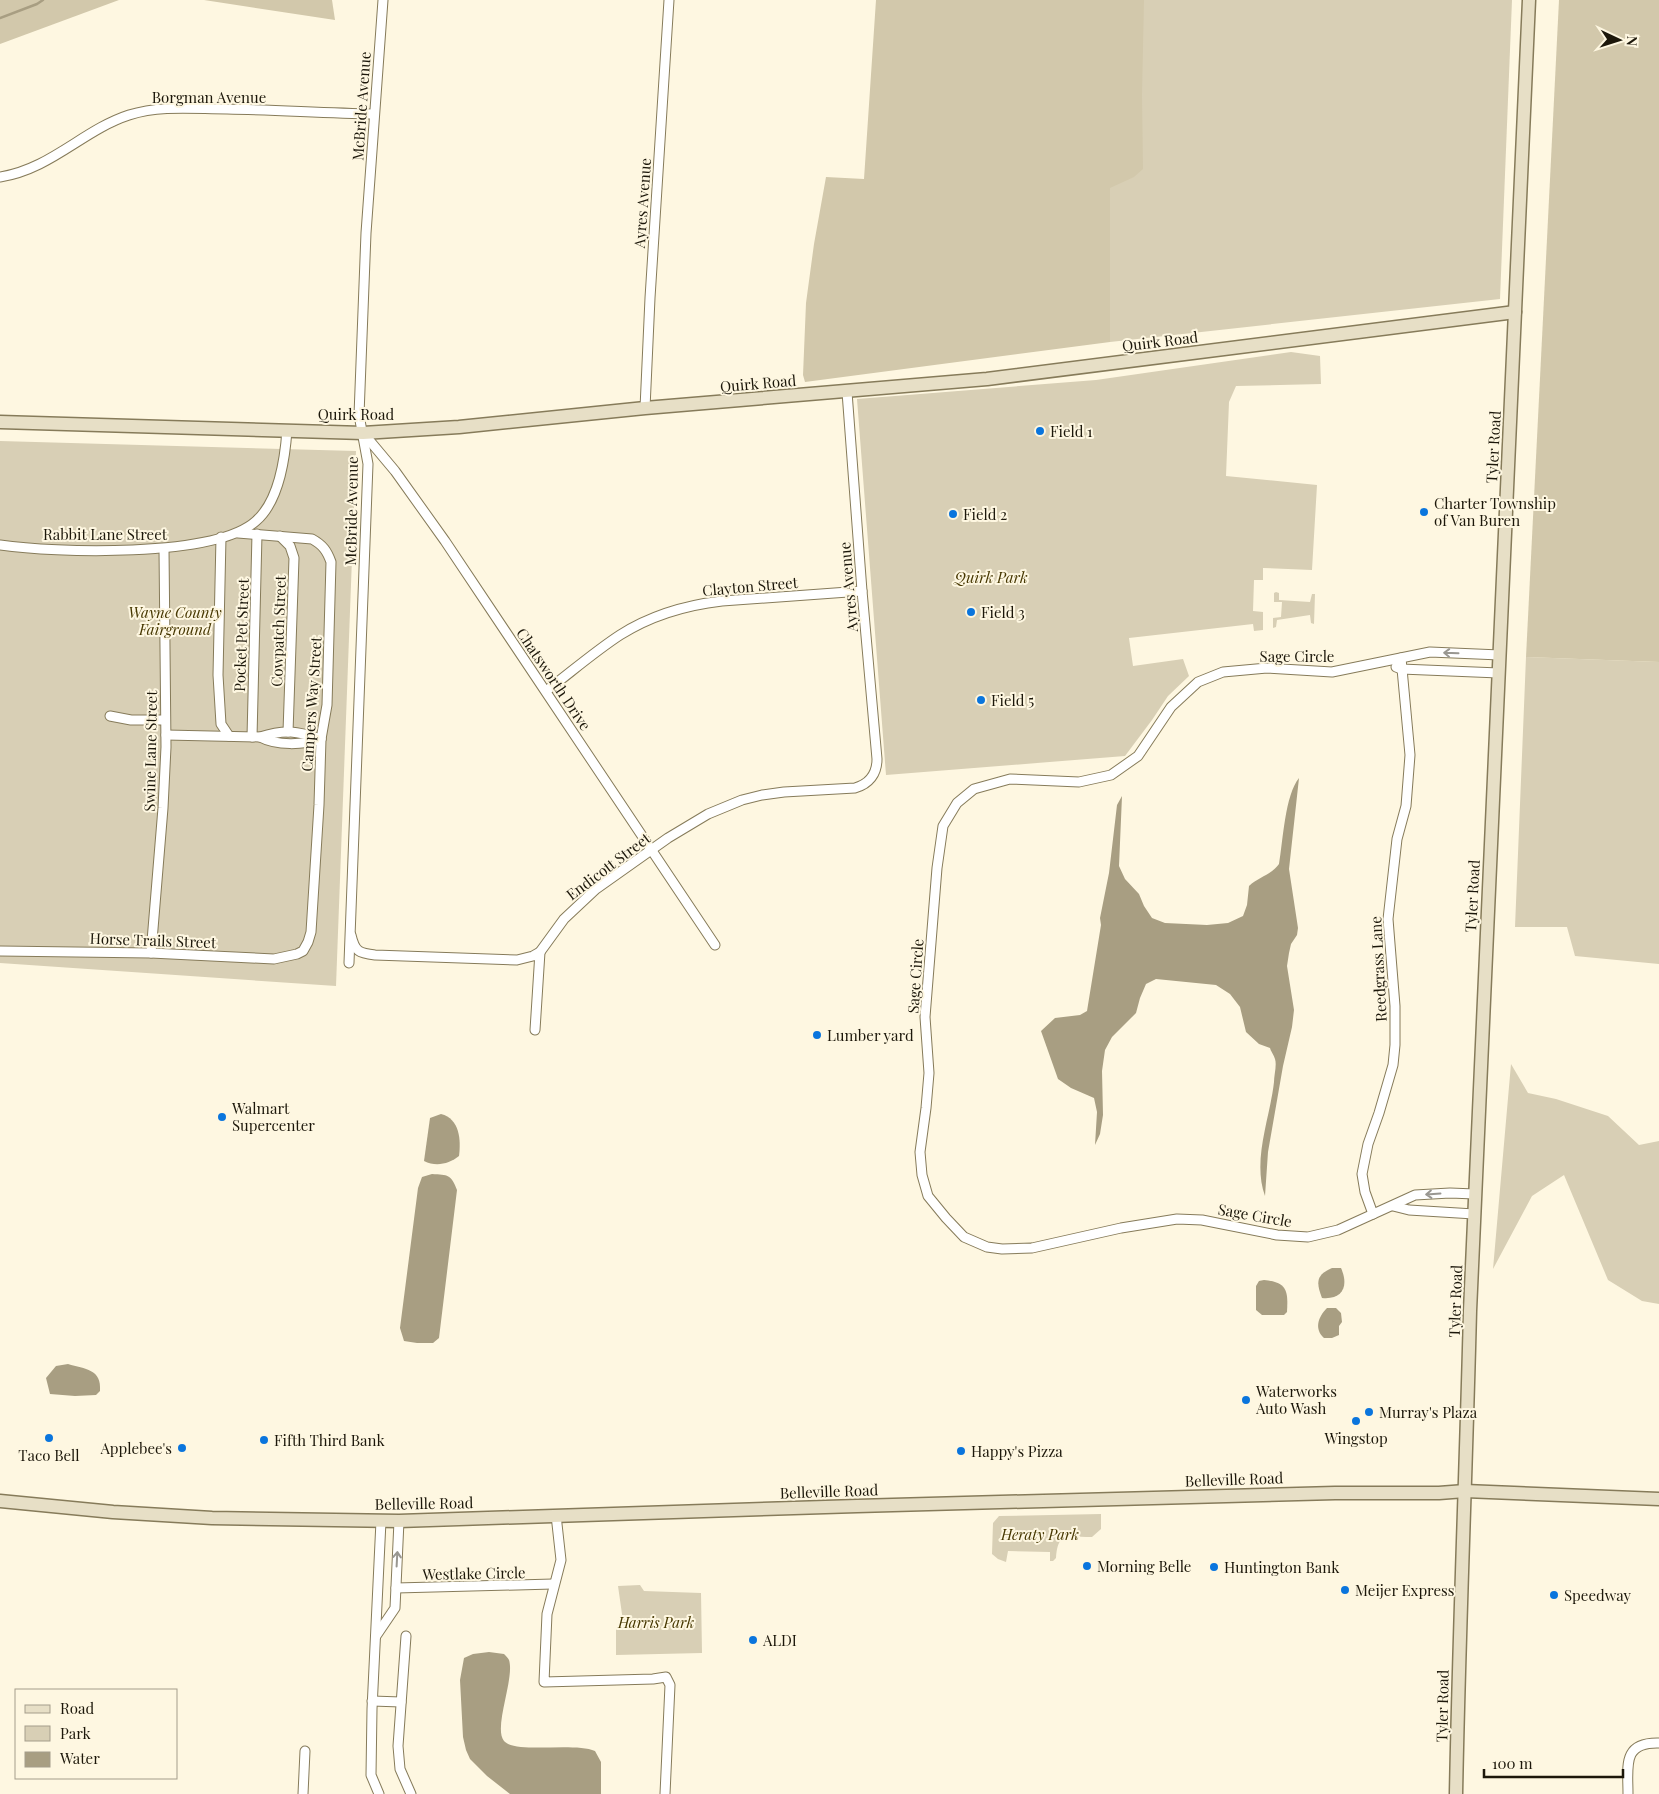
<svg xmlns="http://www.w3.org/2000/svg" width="1659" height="1794" font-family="'Playfair Display',serif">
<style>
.green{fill:#d8cfb5}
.forest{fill:#d2c8ab}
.water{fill:#a89e82}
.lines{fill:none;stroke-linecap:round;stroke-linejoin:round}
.stream{stroke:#a89e82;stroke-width:2.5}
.street-casing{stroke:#867b5a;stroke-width:11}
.secondary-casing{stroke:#867b5a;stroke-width:15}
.street{stroke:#fff;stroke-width:9}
.secondary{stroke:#e7dfc6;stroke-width:12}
.oneway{stroke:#999791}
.poi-dot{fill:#0a75dd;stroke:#fef7e1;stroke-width:2}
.labels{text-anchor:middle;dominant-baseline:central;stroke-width:4;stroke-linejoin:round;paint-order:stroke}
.street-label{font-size:15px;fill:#1c170a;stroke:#fef7e1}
.poi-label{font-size:15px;fill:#1c170a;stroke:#fef7e1;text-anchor:start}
.park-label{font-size:15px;font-style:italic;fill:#463700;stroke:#fef7e1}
</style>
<rect width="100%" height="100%" fill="#fef7e1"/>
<g class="green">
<polygon points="1132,0 1512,0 1500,299 1110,342 1102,185"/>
<polygon points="1291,352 1320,356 1321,384 1236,386 1229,402 1226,476 1317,485 1312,570 1263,568 1263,580 1254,580 1253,611 1263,612 1263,630 1254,631 1253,624 1129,638 1133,666 1183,659 1189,676 1168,696 1152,720 1125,756 886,775 857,399 1096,380"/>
<polygon points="0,441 356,451 336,986 0,963"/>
<polygon points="1276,592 1279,593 1279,600 1310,602 1312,594 1315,594 1314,624 1311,623 1310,615 1277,620 1276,627 1273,628 1273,618 1281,617 1282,602 1274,602 1274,593"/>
<polygon points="1526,657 1659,662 1659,964 1575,956 1567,927 1515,927"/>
<polygon points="1511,1064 1528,1093 1556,1099 1608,1116 1639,1145 1659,1141 1659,1304 1642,1301 1608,1280 1564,1175 1532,1196 1493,1269"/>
<path d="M1101,1514V1529L1092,1537C1068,1537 1058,1530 1056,1558L1053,1561H1050V1552L1008,1551L1006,1562L998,1559L992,1554L993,1523L999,1516Z"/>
<polygon points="640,1585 644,1591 701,1593 702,1653 616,1655 616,1629 624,1628 618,1586"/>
</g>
<g class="forest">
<polygon points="0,0 119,0 0,44"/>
<polygon points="204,0 332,0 335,20"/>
<polygon points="876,0 1144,0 1142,95 1143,169 1134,177 1110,188 1110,342 805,382 803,375 806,303 814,244 826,177 864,179"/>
<polygon points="1559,0 1659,0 1659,662 1526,657"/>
</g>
<g class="water">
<path d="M1299,778L1289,869L1298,928L1297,935L1291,944L1289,953L1287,966L1294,1010L1292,1027L1283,1066L1268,1152L1265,1196C1252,1160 1270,1118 1274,1082C1274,1075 1277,1065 1275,1059C1274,1055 1271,1052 1270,1048L1259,1044L1246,1032L1240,1007L1230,994L1216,985L1156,979L1146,984L1140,998L1136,1013L1112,1037L1105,1050L1102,1071L1103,1115L1100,1134L1095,1145L1097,1112L1094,1098L1071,1088L1058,1079L1041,1031L1055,1018L1080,1015L1087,1011L1101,925L1100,918L1109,873L1117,805L1122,796L1119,866L1125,879L1139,894L1144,906L1152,918L1165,923L1207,925L1228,923L1243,916L1247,905L1249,886C1259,877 1271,875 1279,864C1283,841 1285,795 1299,778Z"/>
<path d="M441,1114C460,1119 461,1140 459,1156C449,1164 436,1167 424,1161L430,1118Z"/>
<path d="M432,1174C448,1175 451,1174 457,1190L439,1338L433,1343H417L404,1341L400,1328L418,1188L422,1177Z"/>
<path d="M1332,1268H1341C1349,1286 1343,1300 1322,1298C1316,1282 1316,1275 1332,1268Z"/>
<path d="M1264,1280C1288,1282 1288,1292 1287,1312L1284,1315H1262L1256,1310V1286L1259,1281Z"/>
<path d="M1327,1308H1336L1341,1313L1342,1322L1339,1326V1335L1332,1338H1324C1314,1329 1318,1317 1327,1308Z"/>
<path d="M68,1364C85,1369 102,1369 100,1391L96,1395L75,1396L50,1394L46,1378L56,1366Z"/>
<path d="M489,1652L504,1654C506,1656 508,1658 509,1660C515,1678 493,1728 504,1741C515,1754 574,1742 595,1751L601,1762V1794H510L487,1776L470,1759L466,1750L463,1737L460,1680L464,1658L473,1654Z"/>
</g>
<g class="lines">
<polyline class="stream" points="0,18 37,4 43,0"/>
<g class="street-casing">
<g id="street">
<path d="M0,177C51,169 83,130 129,115C161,105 194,109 227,109C276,110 325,113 374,114"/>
<polyline points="645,408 650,298 669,0"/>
<polyline points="364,434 395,471 445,541 715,945"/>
<polyline points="280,536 290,546 294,558 288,732"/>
<polyline points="221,537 218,675 221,724 229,736"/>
<path d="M0,545C54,553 215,558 256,521C279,501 285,459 287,430"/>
<polyline points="1396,667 1401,669 1499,673"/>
<path d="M546,691C570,673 594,652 620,635C650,616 687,605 722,601L862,591"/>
<polyline points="110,716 131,720 165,720"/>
<path d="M166,735L260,737C285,729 297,731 321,739"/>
<polyline points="252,737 257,534"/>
<path d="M260,737C277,746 303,745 321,739"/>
<path d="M351,935C355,952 359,953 375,955L517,960L533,956L540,952L564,919L596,889L668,838L708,814L742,800L762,795L784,792L855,788C869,784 877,774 877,759L862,591L847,392"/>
<path d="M0,951L151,953L274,959L297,954L303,951L308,942L311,932L319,805L321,739L327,705L331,562C327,551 323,545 312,539L238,533"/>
<polyline points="151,953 163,808 166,747 164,549"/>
<polyline points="349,963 368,464 359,415 366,233 383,0"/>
<polyline points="535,1030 540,952"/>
<polyline points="1475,1194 1450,1193 1415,1195 1338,1230 1308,1237 1277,1235 1202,1220 1177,1219 1121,1228 1032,1248 1002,1249 987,1247 964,1237 946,1218 928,1196 922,1175 920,1152 926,1108 929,1073 925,1017 937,868 943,826 957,803 974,789 1010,779 1079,782 1111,775 1138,756 1171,707 1198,682 1223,672 1267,668 1332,672 1430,652 1500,655"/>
<polyline points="1393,1206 1409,1210 1474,1214"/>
<polyline points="1373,1214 1365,1192 1362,1174 1368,1144 1379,1113 1393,1065 1395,1045 1395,1006 1388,919 1397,839 1406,806 1410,755 1401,658"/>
<polyline points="556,1515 561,1560 547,1614 544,1682 653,1679 666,1677 670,1685 665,1794"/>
<polyline points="396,1588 553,1584"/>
<polyline points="376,1636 395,1608 399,1521"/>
<polyline points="406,1636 398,1746 400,1769 411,1794"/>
<polyline points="372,1701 401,1702"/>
<polyline points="303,1794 305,1751"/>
<polyline points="379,1794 371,1775 372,1709 381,1521"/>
<path d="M1628,1794C1628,1766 1622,1742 1659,1743"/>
</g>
</g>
<g class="secondary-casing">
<g id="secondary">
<polyline points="0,422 363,433 459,427 645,408 987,379 1515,312"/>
<polyline points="0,1501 113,1512 212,1518 399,1521 857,1506 1335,1493 1439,1493 1465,1491 1659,1499"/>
<path d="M1456,1794C1459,1633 1466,1472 1470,1311L1529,0"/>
</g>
</g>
<use href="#street" class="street"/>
<use href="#secondary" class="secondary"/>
</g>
<defs><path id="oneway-shaft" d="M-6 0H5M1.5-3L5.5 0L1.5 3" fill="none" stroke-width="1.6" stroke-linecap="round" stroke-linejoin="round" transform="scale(1.25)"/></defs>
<g class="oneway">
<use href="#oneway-shaft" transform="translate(1451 653) rotate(-178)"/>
<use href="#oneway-shaft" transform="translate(1433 1194) rotate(176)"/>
<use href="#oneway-shaft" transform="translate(397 1559) rotate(-87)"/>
</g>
<g class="poi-dot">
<circle cx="1040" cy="431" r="5"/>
<circle cx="1424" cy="512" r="5"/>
<circle cx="953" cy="514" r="5"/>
<circle cx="971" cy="612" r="5"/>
<circle cx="981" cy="700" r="5"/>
<circle cx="817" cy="1035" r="5"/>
<circle cx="222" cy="1117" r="5"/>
<circle cx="1246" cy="1400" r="5"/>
<circle cx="1369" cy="1412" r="5"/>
<circle cx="1356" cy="1421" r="5"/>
<circle cx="49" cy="1438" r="5"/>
<circle cx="264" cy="1440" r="5"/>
<circle cx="182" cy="1448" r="5"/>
<circle cx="961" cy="1451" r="5"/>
<circle cx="1087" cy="1566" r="5"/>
<circle cx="1214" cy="1567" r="5"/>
<circle cx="1345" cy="1590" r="5"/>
<circle cx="1554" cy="1595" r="5"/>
<circle cx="753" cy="1640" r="5"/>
</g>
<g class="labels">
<g class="street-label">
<text x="209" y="97">Borgman Avenue</text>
<text transform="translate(361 106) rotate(-86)">McBride Avenue</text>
<text transform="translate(642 203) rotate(-86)">Ayres Avenue</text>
<text transform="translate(1160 341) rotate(-7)">Quirk Road</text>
<text transform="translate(758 383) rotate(-5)">Quirk Road</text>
<text x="356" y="414">Quirk Road</text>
<text transform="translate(1493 447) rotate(-87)">Tyler Road</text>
<text transform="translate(351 511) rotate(-89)">McBride Avenue</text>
<text x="105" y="534">Rabbit Lane Street</text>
<text transform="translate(750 586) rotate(-5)">Clayton Street</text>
<text transform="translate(848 587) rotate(-95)">Ayres Avenue</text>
<text transform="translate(278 631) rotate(-88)">Cowpatch Street</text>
<text transform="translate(241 635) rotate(-88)">Pocket Pet Street</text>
<text x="1297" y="656">Sage Circle</text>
<text transform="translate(554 679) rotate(56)">Chatsworth Drive</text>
<text transform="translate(311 704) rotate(-86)">Campers Way Street</text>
<text transform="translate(150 751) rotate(-89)">Swine Lane Street</text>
<text transform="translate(608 866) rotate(-37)">Endicott Street</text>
<text transform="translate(1472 896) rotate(-87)">Tyler Road</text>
<text transform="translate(153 940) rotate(2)">Horse Trails Street</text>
<text transform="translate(1378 969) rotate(-93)">Reedgrass Lane</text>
<text transform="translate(915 976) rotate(-86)">Sage Circle</text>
<text transform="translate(1255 1215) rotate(10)">Sage Circle</text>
<text transform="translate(1455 1301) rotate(-88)">Tyler Road</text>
<text transform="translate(1234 1479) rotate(-2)">Belleville Road</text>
<text transform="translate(829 1491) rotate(-2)">Belleville Road</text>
<text transform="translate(424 1503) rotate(-1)">Belleville Road</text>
<text transform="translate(474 1573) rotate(-1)">Westlake Circle</text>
<text transform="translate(1442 1706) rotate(-89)">Tyler Road</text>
</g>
<g class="poi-label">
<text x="1050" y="431">Field 1</text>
<text x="1434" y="503">Charter Township<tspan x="1434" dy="17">of Van Buren</tspan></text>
<text x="963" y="514">Field 2</text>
<text x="981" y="612">Field 3</text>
<text x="991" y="700">Field 5</text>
<text x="827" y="1035">Lumber yard</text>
<text x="232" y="1108">Walmart<tspan x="232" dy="17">Supercenter</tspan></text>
<text x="1256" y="1391">Waterworks<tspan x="1256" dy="17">Auto Wash</tspan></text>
<text x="1379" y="1412">Murray's Plaza</text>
<text x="1356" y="1438" text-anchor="middle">Wingstop</text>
<text x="274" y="1440">Fifth Third Bank</text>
<text x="172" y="1448" text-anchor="end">Applebee's</text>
<text x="971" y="1451">Happy's Pizza</text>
<text x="49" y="1455" text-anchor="middle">Taco Bell</text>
<text x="1097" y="1566">Morning Belle</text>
<text x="1224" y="1567">Huntington Bank</text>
<text x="1355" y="1590">Meijer Express</text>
<text x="1564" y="1595">Speedway</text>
<text x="763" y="1640">ALDI</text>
</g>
<g class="park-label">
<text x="991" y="577">Quirk Park</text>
<text x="175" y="612">Wayne County<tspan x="175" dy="17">Fairground</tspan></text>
<text x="1040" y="1534">Heraty Park</text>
<text x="656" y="1622">Harris Park</text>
</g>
</g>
<rect x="15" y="1689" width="162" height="90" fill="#fef7e1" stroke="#a49d8b"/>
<rect x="25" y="1705" width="25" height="8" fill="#e7dfc6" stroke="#a49d8b"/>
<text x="60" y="1714" font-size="15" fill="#1c170a">Road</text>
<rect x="25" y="1726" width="25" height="15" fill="#d8cfb5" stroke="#a49d8b"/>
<text x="60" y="1739" font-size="15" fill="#1c170a">Park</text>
<rect x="25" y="1752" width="25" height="15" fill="#a89e82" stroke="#a49d8b"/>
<text x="60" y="1764" font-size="15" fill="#1c170a">Water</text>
<g transform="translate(1619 40) rotate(94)" stroke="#fef7e1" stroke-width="4" paint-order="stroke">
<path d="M0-4L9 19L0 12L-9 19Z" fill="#1c170a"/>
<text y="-8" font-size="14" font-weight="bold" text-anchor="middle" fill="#1c170a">N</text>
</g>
<path d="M1484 1769v8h139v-8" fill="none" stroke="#1c170a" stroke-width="2.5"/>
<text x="1492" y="1769" font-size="15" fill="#1c170a" stroke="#fef7e1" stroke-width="4" paint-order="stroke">100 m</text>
</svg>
